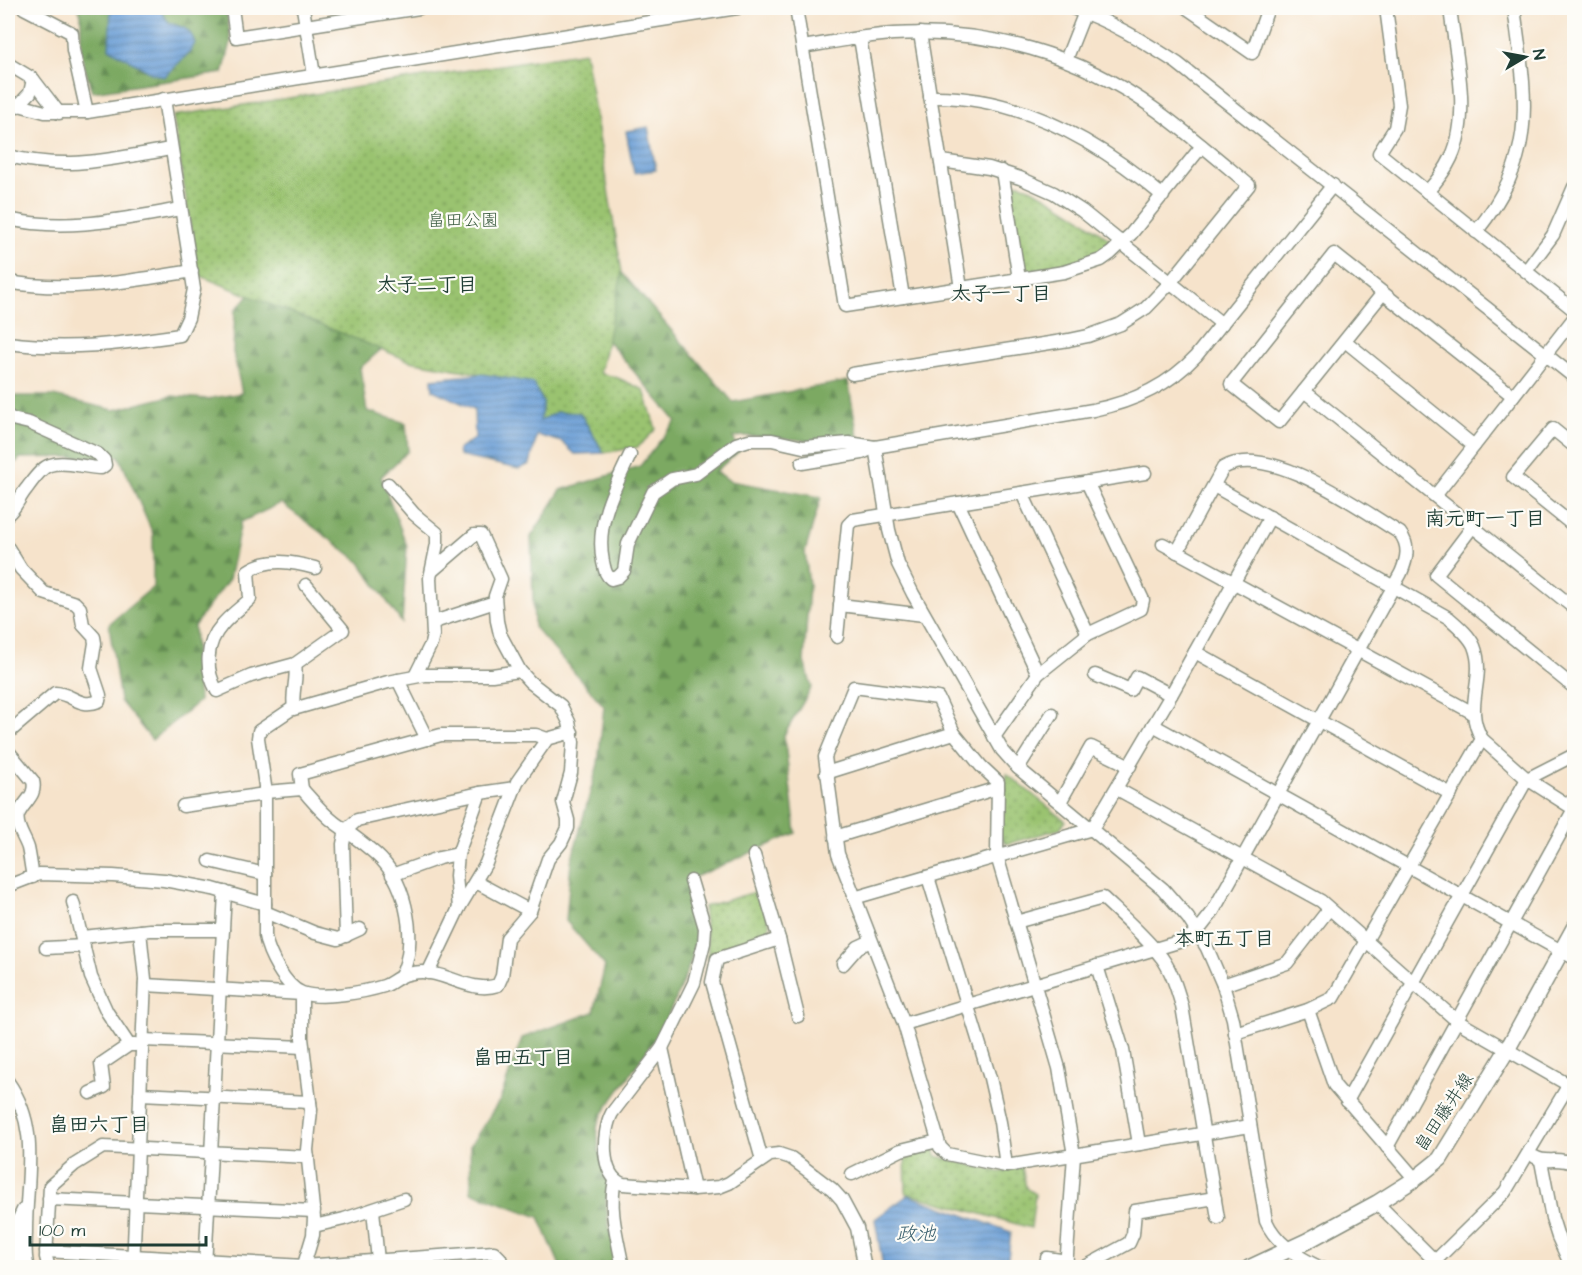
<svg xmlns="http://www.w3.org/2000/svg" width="1582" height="1275" font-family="'Architects Daughter','Klee One',sans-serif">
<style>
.forest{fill:url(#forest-firs);stroke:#4d734b;stroke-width:1.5}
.park{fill:url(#park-dots);stroke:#5c8052;stroke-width:1.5}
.water{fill:url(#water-rules);stroke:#446e85;stroke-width:1.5}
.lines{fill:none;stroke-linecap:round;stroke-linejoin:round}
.minor-casing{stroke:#8a9080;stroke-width:15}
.major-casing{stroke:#8a9080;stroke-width:18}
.minor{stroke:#fff;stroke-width:12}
.major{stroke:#fff;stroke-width:15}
.labels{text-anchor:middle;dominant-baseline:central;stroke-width:4.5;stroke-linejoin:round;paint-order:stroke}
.park-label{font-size:18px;fill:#3e5e43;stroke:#fdfcf7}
.street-label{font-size:18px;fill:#1f3d34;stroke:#fdfcf7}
.neighbourhood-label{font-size:20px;font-weight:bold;fill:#1f3d34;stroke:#fdfcf7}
.water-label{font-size:20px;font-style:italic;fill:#395f6d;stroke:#fdfcf7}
</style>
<defs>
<pattern id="forest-firs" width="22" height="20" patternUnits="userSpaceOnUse" patternTransform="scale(1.5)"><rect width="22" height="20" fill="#7ba962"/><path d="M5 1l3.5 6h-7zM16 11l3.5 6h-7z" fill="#648b52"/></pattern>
<pattern id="park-dots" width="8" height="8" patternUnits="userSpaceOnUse" patternTransform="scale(1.5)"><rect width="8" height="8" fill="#9ac370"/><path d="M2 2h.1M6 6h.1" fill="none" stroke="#7da05d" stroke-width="1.8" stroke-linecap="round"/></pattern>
<pattern id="water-rules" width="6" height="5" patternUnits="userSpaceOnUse" patternTransform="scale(1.5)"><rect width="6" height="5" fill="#6a9ed6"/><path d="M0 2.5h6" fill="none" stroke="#5782ae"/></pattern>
</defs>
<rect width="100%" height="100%" fill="#fdfcf7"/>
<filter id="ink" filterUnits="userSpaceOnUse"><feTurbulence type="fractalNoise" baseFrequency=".0167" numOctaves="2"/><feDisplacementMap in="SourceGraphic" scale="12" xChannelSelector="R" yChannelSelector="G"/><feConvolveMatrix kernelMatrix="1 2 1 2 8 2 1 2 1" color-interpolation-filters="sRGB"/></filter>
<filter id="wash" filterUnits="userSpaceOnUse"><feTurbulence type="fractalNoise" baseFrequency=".008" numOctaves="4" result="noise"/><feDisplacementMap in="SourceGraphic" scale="24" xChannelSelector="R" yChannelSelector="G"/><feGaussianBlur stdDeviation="1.35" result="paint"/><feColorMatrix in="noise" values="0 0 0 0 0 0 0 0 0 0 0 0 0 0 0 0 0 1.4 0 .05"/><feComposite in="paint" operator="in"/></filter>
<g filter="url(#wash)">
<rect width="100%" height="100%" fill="#f6e3cb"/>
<g class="forest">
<polygon points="78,8 187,8 190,13 226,8 231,42 223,73 92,92 81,54 81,14"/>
<path d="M622,273L733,402L848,381L858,437C840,438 819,442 800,440C777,438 756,434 733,437L739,451L716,471L730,481L821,497L805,552L809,585L804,662L812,687L784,735L796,833L686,881L691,904L696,936L691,961L675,1001L656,1038L603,1113L597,1127L599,1151L605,1176L609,1183L606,1200L608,1220L618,1267L561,1268L539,1217L471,1192L470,1146L500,1100L522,1038L594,1012L605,966L566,921L571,862L598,764L604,706L534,627L531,537L561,490L640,466L676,421L603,335Z"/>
<polygon points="258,287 394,338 360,368 367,411 406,423 408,451 381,477 407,546 402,623 359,561 281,503 241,522 229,579 194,626 199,701 152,740 120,701 109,624 153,587 153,534 119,456 20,458 8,471 8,396 53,396 114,410 171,396 207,399 242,393 233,352 235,310"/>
</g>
<g class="park">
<polygon points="585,52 622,273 600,373 618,378 644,390 656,429 638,447 604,453 580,413 539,421 533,383 410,361 198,275 173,116"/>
<path d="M1019,183C1052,198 1081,217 1110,240L1109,251L1090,259L1028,272L1021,266L1009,188Z"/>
<polygon points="1007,774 1066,821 1059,829 1007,844 999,835"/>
<polygon points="759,891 770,925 764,937 707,958 708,950 703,907"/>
<polygon points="933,1144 936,1156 1000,1172 1022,1167 1026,1188 1035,1194 1031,1228 906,1193 905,1152"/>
</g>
<g class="water">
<path d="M111,8H159L169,23C183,27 190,28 195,43L190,52L164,77L151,73L109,48Z"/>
<polygon points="648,127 656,170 634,173 626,131"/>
<polygon points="482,374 533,383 543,402 540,421 557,412 580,413 604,453 575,454 562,442 537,435 530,464 519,469 459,456 458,450 475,438 474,409 433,390 432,379"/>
<polygon points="908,1195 1011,1232 1007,1267 883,1267 875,1219"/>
</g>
</g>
<g filter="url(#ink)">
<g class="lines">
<g class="minor-casing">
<g id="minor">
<polyline points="24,8 72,33 73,50 87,112"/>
<polyline points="232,8 236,37 419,8"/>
<polyline points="303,8 314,75"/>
<polyline points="796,8 845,306 1064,272 1101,260 1111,253 1131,234 1202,146"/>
<path d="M1072,8C1110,21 1143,41 1177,63L1574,377"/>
<polyline points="1187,8 1252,53 1268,8"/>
<polyline points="1386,8 1399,105 1395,128 1379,153 1574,310"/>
<polyline points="920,33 961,288"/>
<polyline points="860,38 903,297"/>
<path d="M803,47C833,42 863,36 893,34C988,28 1079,54 1156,110C1188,133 1218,159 1249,185L1170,283L1146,308L1121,324L1088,336L1069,340L852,374"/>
<polyline points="1066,60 1085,12"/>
<polyline points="8,64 33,79 59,113"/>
<path d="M930,97C1018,95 1098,141 1163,196"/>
<polyline points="8,102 45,112 87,112 737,8"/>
<polyline points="18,106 30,93 33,79"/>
<path d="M8,156C69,171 110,159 171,149"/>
<polyline points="941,161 989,168 1020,178 1054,193 1082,211 1222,324"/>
<polyline points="1002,171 1019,279"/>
<path d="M1427,192C1436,182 1445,171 1451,158C1472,114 1455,54 1450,8"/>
<path d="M8,219C66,232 123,219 181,209"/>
<path d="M1476,232C1539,154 1526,99 1514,8"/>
<polyline points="1526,271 1553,235 1574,187"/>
<path d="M8,282C70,293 130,281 192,271"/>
<polyline points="1383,293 1279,422 1231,384 1334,254 1513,396"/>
<polyline points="1345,341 1474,446"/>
<path d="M8,343C70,351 119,344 180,335L188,318L194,289L164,99"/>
<polyline points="1304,391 1574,608"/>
<path d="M8,416L12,419L29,423L98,454L104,460L105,465L101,468C85,468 65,460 50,465C42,467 32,481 27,488C19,497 17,507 8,514"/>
<polyline points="1574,446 1553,429 1513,477 1574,526"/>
<path d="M875,447L889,530L898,564L913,594L1002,750L1018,768L1163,889L1188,918L1207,948L1223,985L1233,1019L1266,1221C1276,1244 1299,1258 1321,1268"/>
<path d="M630,455C614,489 595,524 603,562C605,570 605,574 611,579L618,577L624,571L628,544L653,492L672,479L696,474L736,444L749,440H772L803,447L849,443L875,447"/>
<path d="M802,463L862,453L875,447L1093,410C1133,402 1168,386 1196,356L1333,185"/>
<polyline points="388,484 414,514 437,533 437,544 430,578 433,635 431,644 415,676"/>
<path d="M1214,486L1449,618C1458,626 1469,635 1474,646C1487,679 1462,706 1482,739L1527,779L1574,809L1387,1147"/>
<polyline points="1022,493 1088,634"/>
<polyline points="1435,496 1574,318"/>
<polyline points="958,503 1038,674"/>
<polyline points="1473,526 1436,575 1571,685 1574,686"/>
<polyline points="1163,544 1473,713"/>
<path d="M8,548L21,569L44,593L75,603L80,608L83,625L94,637L95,643L91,668L100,695L99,701C79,709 72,693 55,693L8,733"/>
<path d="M432,571L474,535H481L501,579L495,596L497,621L500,634L520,671L530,682L561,706L569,722L573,742L571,773L563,802L568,820V828L561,843L548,859L530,911L507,938L502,976L498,985C471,994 447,972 422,972C416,972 405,974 400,977C394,980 390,984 384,986C365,992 321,1000 302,993C285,987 268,953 265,936V786L258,738L259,731L290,710L388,682L425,675H492L520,671"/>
<path d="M306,585L343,630L295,664L251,676L217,691C205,670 205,644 222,625C230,615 241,608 250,599L248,571C268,557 293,562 315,568"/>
<polyline points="840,605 924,615"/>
<polyline points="434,622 495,602"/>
<polyline points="837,637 848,525 853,520 1145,473"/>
<polyline points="1195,652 1451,794"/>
<polyline points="1095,675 1130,690 1137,677 1171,695"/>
<polyline points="398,680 427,739"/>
<path d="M294,708C291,692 298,680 295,664"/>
<polyline points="1153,725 1574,958"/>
<polyline points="994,737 1038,674 1088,634 1141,609 1143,600 1087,482"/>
<path d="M8,751L33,781C37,796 23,802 18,815C15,826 25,838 28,848C30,857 31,867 33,877"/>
<polyline points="1018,768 1052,714"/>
<polyline points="826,773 954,733"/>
<polyline points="302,789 300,774 441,735 536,735 547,739"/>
<polyline points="1117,789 1321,901 1457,1021 1574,1088"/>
<path d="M265,792L302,789C312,800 322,813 334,822C350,834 367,845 381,859C407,886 418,942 401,976"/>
<polyline points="1060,802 1091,747 1130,766"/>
<polyline points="183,806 265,794"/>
<polyline points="835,837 998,788"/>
<polyline points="754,855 779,939 798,1016"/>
<polyline points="210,861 265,874"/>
<polyline points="392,875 439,858 458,854"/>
<polyline points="928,877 990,1078 1000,1122 1006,1166"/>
<path d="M691,881L705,928L704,943L694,983L662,1048L612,1113C602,1132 600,1176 623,1184L694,1189L719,1187L729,1183L770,1155L779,1154L791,1158L832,1189L842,1200L857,1228L865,1268"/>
<polyline points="476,882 530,911"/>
<polyline points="8,886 39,874 113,876 164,880 213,889 265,904"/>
<polyline points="854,898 1092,829 1171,695 1270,517"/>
<polyline points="73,902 91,977 107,1012 129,1045"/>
<polyline points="459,908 456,876 458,854 480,793"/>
<polyline points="265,912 315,933 338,939 360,929"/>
<path d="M1016,922L1103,898C1123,917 1145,936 1162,958C1172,972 1177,989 1182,1006L1218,1218"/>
<polyline points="346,936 343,844 346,830 357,820 480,793 515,788"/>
<polyline points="82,937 150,930 223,930"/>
<polyline points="46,948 84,946"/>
<polyline points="843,964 858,947 871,941"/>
<polyline points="1097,966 1123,1050 1139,1144"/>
<polyline points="428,973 459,908 486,863 517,782 547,739 572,732"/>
<polyline points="145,985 302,994 302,1038 311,1110 307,1150 314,1218 313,1235 303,1268"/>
<polyline points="1223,985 1287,963 1329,909"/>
<polyline points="1308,1010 1334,1085 1415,1179"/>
<path d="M904,1024L1185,940L1197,932L1212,913L1401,573C1407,559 1410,546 1400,533C1360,509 1269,441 1223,468L1177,552"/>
<polyline points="1235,1033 1308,1010 1333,998 1482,739"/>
<polyline points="143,1040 303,1047"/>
<polyline points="662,1048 694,1189"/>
<path d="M8,1082C41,1129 26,1177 26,1230C26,1242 24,1256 28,1268"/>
<polyline points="90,1093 104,1087 101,1064 129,1045 135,1045"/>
<polyline points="140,1094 310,1102"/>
<polyline points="1347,1101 1527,779 1574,755"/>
<path d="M1535,1157C1546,1164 1558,1156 1574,1164"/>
<polyline points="762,1160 712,982 717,959 779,939"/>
<polyline points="1541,1161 1552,1218 1558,1237 1572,1268"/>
<polyline points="852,1174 901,1150 938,1141"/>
<path d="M615,1181C608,1209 618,1240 623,1268"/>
<polyline points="49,1199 314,1211"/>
<polyline points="1377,1203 1435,1261"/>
<polyline points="373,1210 378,1261"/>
<polyline points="314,1226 344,1219 404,1199"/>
<polyline points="46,1251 304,1266 494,1252 500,1258 503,1268"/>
<polyline points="205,1266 225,892"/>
<polyline points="17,1268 16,1225 23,1210"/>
<polyline points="49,1268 46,1257 50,1186 74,1165 103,1147 308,1157"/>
<polyline points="133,1268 145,979 140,931"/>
<polyline points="1045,1268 1047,1258 1067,1261"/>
<polyline points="1066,1268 1074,1155 1059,1068 997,856 998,782 981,766 954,733 938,698 854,687 825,757 838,854 904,1024 940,1147 947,1154 1006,1166 1250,1126"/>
<polyline points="1083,1268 1129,1243 1133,1234 1135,1211 1215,1198"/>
<polyline points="1428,1268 1505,1192 1574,1076"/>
</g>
</g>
<g class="major-casing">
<polyline id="major" points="1249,1268 1307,1241 1377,1203 1415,1179 1440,1159 1507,1050 1574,928"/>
</g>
<use href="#minor" class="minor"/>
<use href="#major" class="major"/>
</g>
</g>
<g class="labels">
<g class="park-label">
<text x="463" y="220">畠田公園</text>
</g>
<g class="street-label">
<text transform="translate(1444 1112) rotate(-56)">畠田藤井線</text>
</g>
<g class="neighbourhood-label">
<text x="427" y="285">太子二丁目</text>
<text x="1001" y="294">太子一丁目</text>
<text x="1485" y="519">南元町一丁目</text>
<text x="1224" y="939">本町五丁目</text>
<text x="523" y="1058">畠田五丁目</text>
<text x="99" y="1125">畠田六丁目</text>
</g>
<g class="water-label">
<text x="916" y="1234">政池</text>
</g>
</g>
<rect width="1582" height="1275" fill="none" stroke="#fdfcf7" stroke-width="30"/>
<g transform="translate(1525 57) rotate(80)" stroke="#fdfcf7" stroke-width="4.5" paint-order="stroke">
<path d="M0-4.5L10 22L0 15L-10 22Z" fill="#1f3d34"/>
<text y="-9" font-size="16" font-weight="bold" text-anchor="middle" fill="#1f3d34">N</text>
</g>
<path d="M30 1236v9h176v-9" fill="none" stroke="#1f3d34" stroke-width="3"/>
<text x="39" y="1236" font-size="18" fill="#1f3d34" stroke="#fdfcf7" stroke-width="4.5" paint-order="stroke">100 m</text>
</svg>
